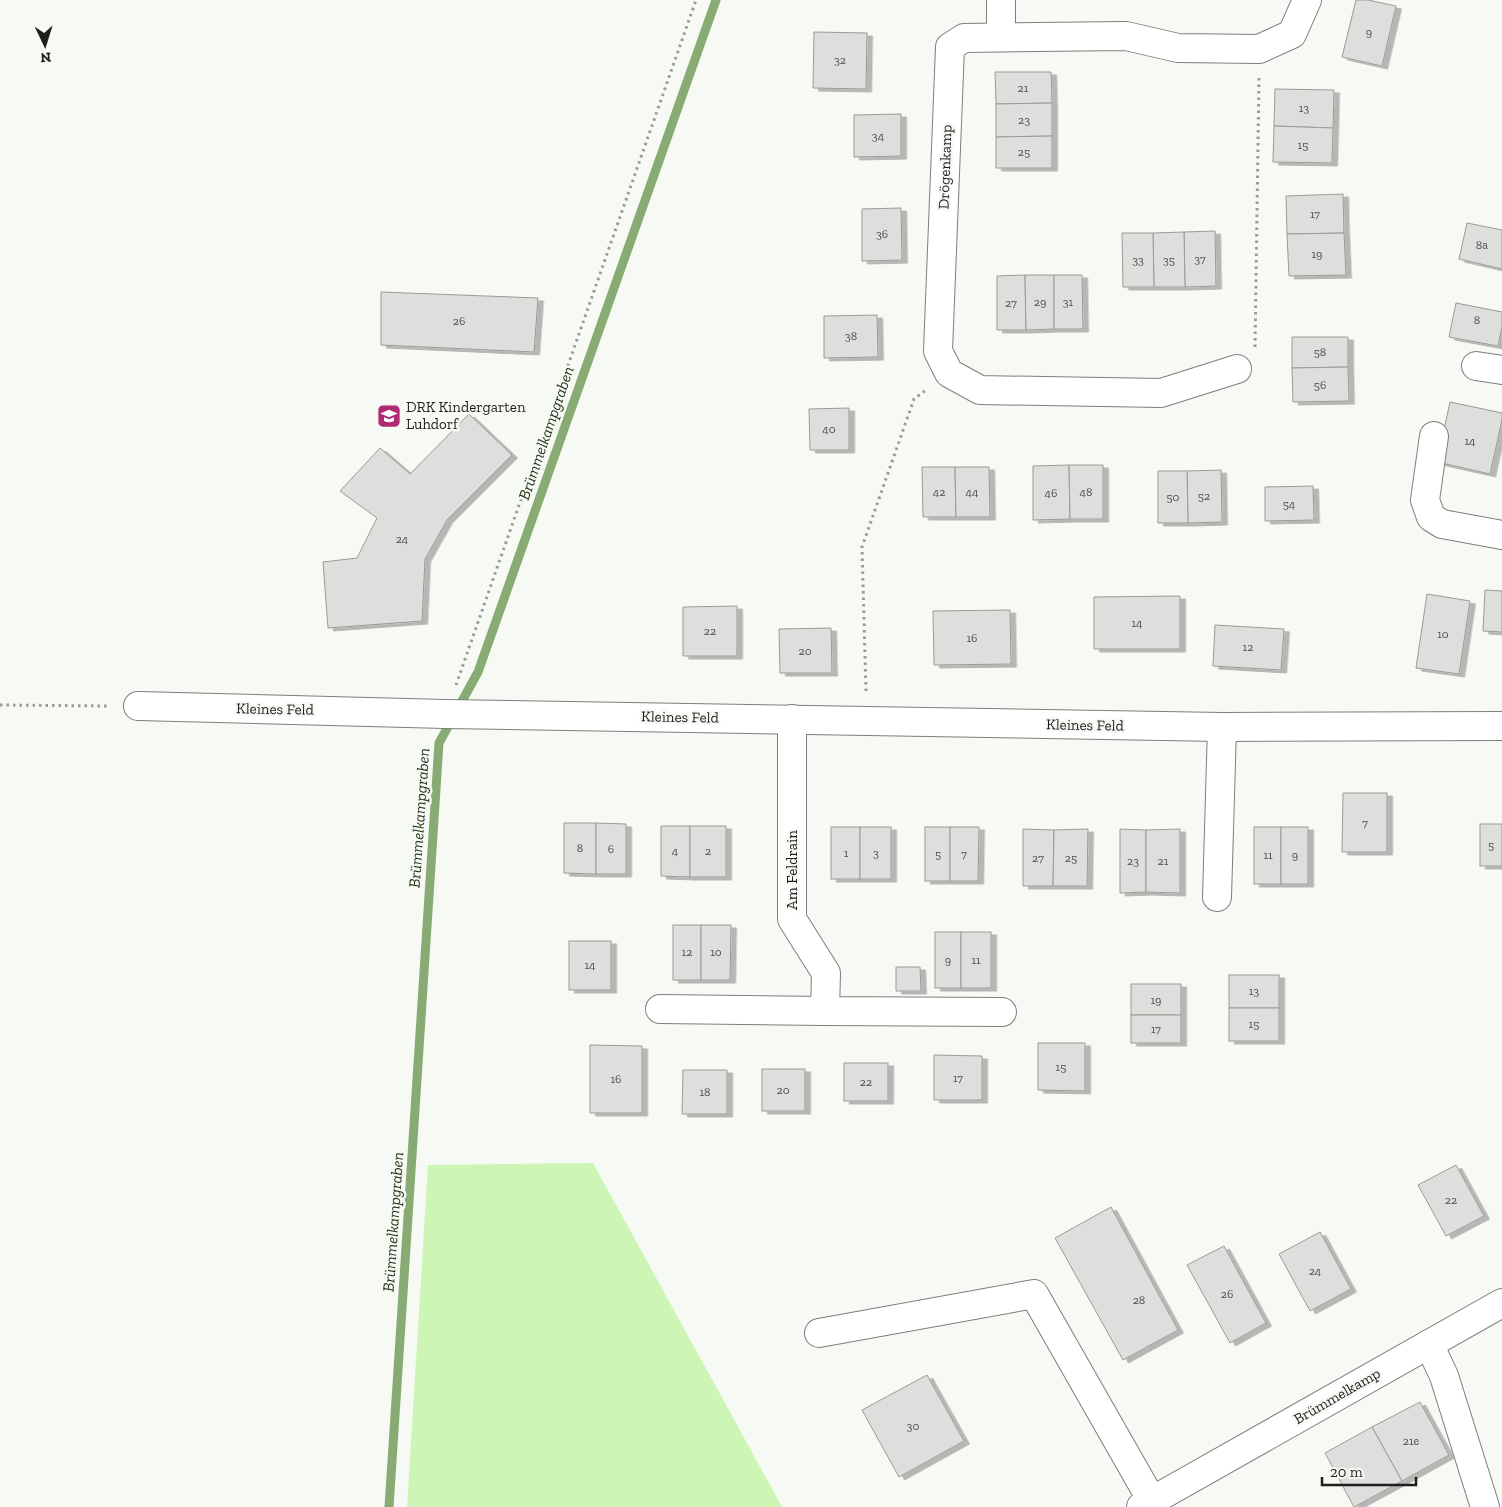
<svg xmlns="http://www.w3.org/2000/svg" width="1502" height="1507" font-family="'Zilla Slab',serif">
<style>
.green{fill:#cdf5b6}
.lines{fill:none;stroke-linecap:round;stroke-linejoin:round}
.stream{stroke:#87ab72;stroke-width:9}
.building{fill:#dcdfdb;stroke:#989b96;filter:url(#shadow)}
.minor-casing{stroke:#7c7f7b;stroke-width:30}
.path{stroke:#999b98;stroke-width:3;stroke-dasharray:2.5 4;stroke-linecap:butt}
.minor{stroke:#fff;stroke-width:28}
.labels{text-anchor:middle;dominant-baseline:central;stroke-width:5;stroke-linejoin:round;paint-order:stroke}
.number-label{font-size:12px;fill:#4e4f4c}
.street-label{font-size:15px;fill:#1e1f1d;stroke:#f6f9f4}
.poi-label{font-size:15px;fill:#1e1f1d;stroke:#f6f9f4;text-anchor:start}
.water-label{font-size:16px;font-style:italic;fill:#1d3010;stroke:#f6f9f4}
</style>
<defs>
<filter id="shadow"><feDropShadow dx="5.5" dy="3" stdDeviation="0" flood-color="#0004"/></filter>
</defs>
<rect width="100%" height="100%" fill="#f6f9f4"/>
<polygon class="green" points="593,1163 780,1503 782,1507 407,1507 428,1165"/>
<g class="lines">
<polyline class="stream" points="389,1507 439,743 478,672 716,0"/>
</g>
<g class="building">
<polygon points="1356,0 1368,0 1396,6 1382,66 1342,57"/>
<polygon points="814,32 867,33 866,89 813,88"/>
<polygon points="995,72 1051,72 1052,103 996,104"/>
<polygon points="1275,89 1334,90 1333,128 1274,126"/>
<polygon points="1052,103 1052,136 996,137 996,104"/>
<polygon points="901,114 901,156 854,157 854,115"/>
<polygon points="1274,126 1333,128 1332,163 1273,162"/>
<polygon points="1052,136 1052,168 996,168 996,137"/>
<polygon points="1343,194 1344,233 1287,234 1286,196"/>
<polygon points="901,208 902,260 862,261 862,209"/>
<polygon points="1467,223 1502,230 1502,269 1459,259"/>
<polygon points="1215,231 1216,286 1185,287 1184,232"/>
<polygon points="1184,232 1185,287 1154,287 1153,233"/>
<polygon points="1122,233 1153,233 1154,287 1123,287"/>
<polygon points="1344,233 1346,275 1289,276 1287,234"/>
<polygon points="1025,275 1026,330 997,330 997,276"/>
<polygon points="1025,275 1054,275 1054,329 1026,330"/>
<polygon points="1054,275 1082,275 1083,329 1054,329"/>
<polygon points="381,292 538,298 534,352 381,345"/>
<polygon points="1456,303 1502,312 1502,327 1498,346 1449,337"/>
<polygon points="877,315 878,357 824,358 824,316"/>
<polygon points="1292,337 1348,337 1348,367 1292,368"/>
<polygon points="1348,367 1349,401 1293,402 1292,368"/>
<polygon points="1450,402 1502,413 1502,420 1490,474 1437,462"/>
<polygon points="849,408 849,450 810,450 809,409"/>
<polygon points="469,414 512,455 447,520 425,559 422,621 328,628 323,562 357,558 377,518 340,491 380,448 410,474"/>
<polygon points="1069,465 1070,519 1033,520 1033,466"/>
<polygon points="1069,465 1103,465 1103,519 1070,519"/>
<polygon points="922,467 955,467 956,517 923,517"/>
<polygon points="955,467 989,467 990,517 956,517"/>
<polygon points="1221,470 1222,522 1188,523 1187,471"/>
<polygon points="1158,471 1187,471 1188,523 1158,523"/>
<polygon points="1313,486 1314,520 1265,521 1265,487"/>
<polygon points="1485,590 1502,591 1502,632 1483,631"/>
<polygon points="1427,594 1470,601 1459,674 1416,668"/>
<polygon points="1180,596 1180,649 1094,649 1094,597"/>
<polygon points="737,606 737,656 683,656 683,607"/>
<polygon points="1010,610 1011,664 934,665 933,611"/>
<polygon points="1215,625 1284,629 1281,670 1213,666"/>
<polygon points="831,628 832,673 780,673 779,629"/>
<polygon points="1343,793 1387,793 1387,852 1342,852"/>
<polygon points="564,823 596,823 596,874 564,873"/>
<polygon points="596,823 626,824 626,874 596,874"/>
<rect x="1480" y="824" width="22" height="42"/>
<polygon points="661,826 690,826 690,877 661,876"/>
<rect x="690" y="826" width="36" height="51"/>
<rect x="831" y="827" width="29" height="52"/>
<rect x="860" y="827" width="31" height="52"/>
<rect x="925" y="827" width="25" height="54"/>
<polygon points="950,827 979,827 978,881 950,881"/>
<rect x="1254" y="827" width="27" height="57"/>
<rect x="1281" y="827" width="27" height="57"/>
<polygon points="1023,829 1054,830 1053,886 1023,886"/>
<polygon points="1088,829 1087,886 1053,886 1054,830"/>
<polygon points="1120,829 1146,830 1146,892 1120,893"/>
<polygon points="1180,829 1180,893 1146,892 1146,830"/>
<rect x="673" y="925" width="28" height="55"/>
<polygon points="701,925 731,925 730,980 701,980"/>
<rect x="935" y="932" width="26" height="56"/>
<rect x="961" y="932" width="30" height="56"/>
<rect x="569" y="941" width="42" height="49"/>
<polygon points="896,967 920,967 921,991 896,991"/>
<rect x="1229" y="975" width="50" height="33"/>
<rect x="1131" y="984" width="50" height="31"/>
<rect x="1229" y="1008" width="50" height="33"/>
<rect x="1131" y="1015" width="50" height="28"/>
<polygon points="1038,1043 1085,1043 1085,1091 1038,1090"/>
<polygon points="590,1045 642,1046 642,1113 590,1113"/>
<polygon points="934,1055 982,1056 982,1100 934,1100"/>
<rect x="844" y="1063" width="44" height="38"/>
<rect x="762" y="1069" width="43" height="42"/>
<polygon points="683,1070 727,1070 727,1114 682,1114"/>
<polygon points="1456,1165 1484,1216 1446,1236 1418,1185"/>
<polygon points="1111,1207 1178,1330 1123,1360 1055,1238"/>
<polygon points="1320,1232 1351,1289 1310,1311 1279,1254"/>
<polygon points="1224,1246 1266,1323 1230,1343 1187,1265"/>
<polygon points="927,1375 964,1441 899,1477 862,1410"/>
<polygon points="1420,1402 1449,1455 1402,1481 1372,1427"/>
<polygon points="1372,1427 1402,1481 1354,1507 1325,1453"/>
</g>
<g class="lines">
<g class="minor-casing">
<g id="minor">
<polyline points="1001,0 1001,37"/>
<polyline points="1476,366 1502,370"/>
<polyline points="1237,369 1161,393 980,390 949,373 938,351 950,47 964,38 1126,36 1178,48 1259,49 1292,34 1307,0"/>
<polyline points="1434,436 1425,500 1431,517 1442,524 1502,535"/>
<polyline points="138,706 445,714 1222,727 1502,726"/>
<polyline points="792,719 792,919 826,973 825,1011 1002,1012"/>
<polyline points="1217,897 1222,727"/>
<polyline points="660,1009 825,1011"/>
<polyline points="819,1333 1034,1294 1152,1501"/>
<polyline points="1429,1344 1444,1376 1485,1507"/>
<polyline points="1141,1507 1502,1303"/>
</g>
</g>
<g class="path">
<polyline points="1255,347 1259,78"/>
<polyline points="456,685 696,0"/>
<polyline points="866,691 862,547 914,399 926,390"/>
<polyline points="0,705 110,706"/>
</g>
<use href="#minor" class="minor"/>
</g>
<defs>
<g id="school-square" transform="scale(1.25)"><rect x="-9" y="-9" width="18" height="18" rx="4" fill="#b02a71" stroke="#f6f9f4"/><path d="M0-5L7-2L0 1L-7-2ZM-4 1L0 2.5L4 1V4Q0 6-4 4Z" fill="#fff"/></g>
</defs>
<g fill-rule="evenodd">
<use href="#school-square" x="389" y="416"/>
</g>
<g class="labels">
<g class="number-label">
<text x="1369" y="32">9</text>
<text x="840" y="60">32</text>
<text x="1023" y="88">21</text>
<text x="1304" y="108">13</text>
<text x="1024" y="120">23</text>
<text x="878" y="136">34</text>
<text x="1303" y="145">15</text>
<text x="1024" y="152">25</text>
<text x="1315" y="214">17</text>
<text x="882" y="234">36</text>
<text x="1482" y="245">8a</text>
<text x="1317" y="254">19</text>
<text x="1200" y="259">37</text>
<text x="1138" y="260">33</text>
<text x="1169" y="260">35</text>
<text x="1040" y="302">29</text>
<text x="1068" y="302">31</text>
<text x="1011" y="303">27</text>
<text x="1477" y="320">8</text>
<text x="459" y="321">26</text>
<text x="851" y="336">38</text>
<text x="1320" y="352">58</text>
<text x="1320" y="385">56</text>
<text x="829" y="429">40</text>
<text x="1470" y="441">14</text>
<text x="939" y="492">42</text>
<text x="972" y="492">44</text>
<text x="1086" y="492">48</text>
<text x="1051" y="493">46</text>
<text x="1204" y="496">52</text>
<text x="1173" y="497">50</text>
<text x="1289" y="504">54</text>
<text x="402" y="539">24</text>
<text x="1137" y="623">14</text>
<text x="710" y="631">22</text>
<text x="1443" y="634">10</text>
<text x="972" y="638">16</text>
<text x="1248" y="647">12</text>
<text x="805" y="651">20</text>
<text x="1365" y="823">7</text>
<text x="1491" y="845">5</text>
<text x="580" y="848">8</text>
<text x="611" y="849">6</text>
<text x="675" y="851">4</text>
<text x="708" y="851">2</text>
<text x="846" y="853">1</text>
<text x="876" y="853">3</text>
<text x="938" y="854">5</text>
<text x="964" y="854">7</text>
<text x="1268" y="855">11</text>
<text x="1295" y="855">9</text>
<text x="1038" y="858">27</text>
<text x="1071" y="858">25</text>
<text x="1133" y="861">23</text>
<text x="1163" y="861">21</text>
<text x="687" y="952">12</text>
<text x="716" y="952">10</text>
<text x="948" y="960">9</text>
<text x="976" y="960">11</text>
<text x="590" y="965">14</text>
<text x="1254" y="991">13</text>
<text x="1156" y="1000">19</text>
<text x="1254" y="1024">15</text>
<text x="1156" y="1029">17</text>
<text x="1061" y="1067">15</text>
<text x="958" y="1078">17</text>
<text x="616" y="1079">16</text>
<text x="866" y="1082">22</text>
<text x="783" y="1090">20</text>
<text x="705" y="1092">18</text>
<text x="1451" y="1200">22</text>
<text x="1315" y="1271">24</text>
<text x="1227" y="1294">26</text>
<text x="1139" y="1300">28</text>
<text x="913" y="1426">30</text>
<text x="1411" y="1441">21e</text>
</g>
<g class="street-label">
<text transform="translate(945 167) rotate(-88)">Drögenkamp</text>
<text transform="translate(275 709) rotate(1)">Kleines Feld</text>
<text transform="translate(680 717) rotate(1)">Kleines Feld</text>
<text transform="translate(1085 725) rotate(1)">Kleines Feld</text>
<text transform="translate(792 870) rotate(-90)">Am Feldrain</text>
<text transform="translate(1337 1396) rotate(-30)">Brümmelkamp</text>
</g>
<g class="poi-label">
<text x="406" y="407">DRK Kindergarten<tspan x="406" dy="17">Luhdorf</tspan></text>
</g>
<g class="water-label">
<text transform="translate(546 433) rotate(-71)">Brümmelkampgraben</text>
<text transform="translate(419 818) rotate(-86)">Brümmelkampgraben</text>
<text transform="translate(393 1222) rotate(-86)">Brümmelkampgraben</text>
</g>
</g>
<g transform="translate(45 45) rotate(176)" stroke="#f6f9f4" stroke-width="4" paint-order="stroke">
<path d="M0-4L9 19L0 12L-9 19Z" fill="#1e1f1d"/>
<text y="-8" font-size="14" font-weight="bold" text-anchor="middle" fill="#1e1f1d">N</text>
</g>
<path d="M1322 1477v8h94v-8" fill="none" stroke="#1e1f1d" stroke-width="2.5"/>
<text x="1330" y="1477" font-size="15" fill="#1e1f1d" stroke="#f6f9f4" stroke-width="4" paint-order="stroke">20 m</text>
</svg>
